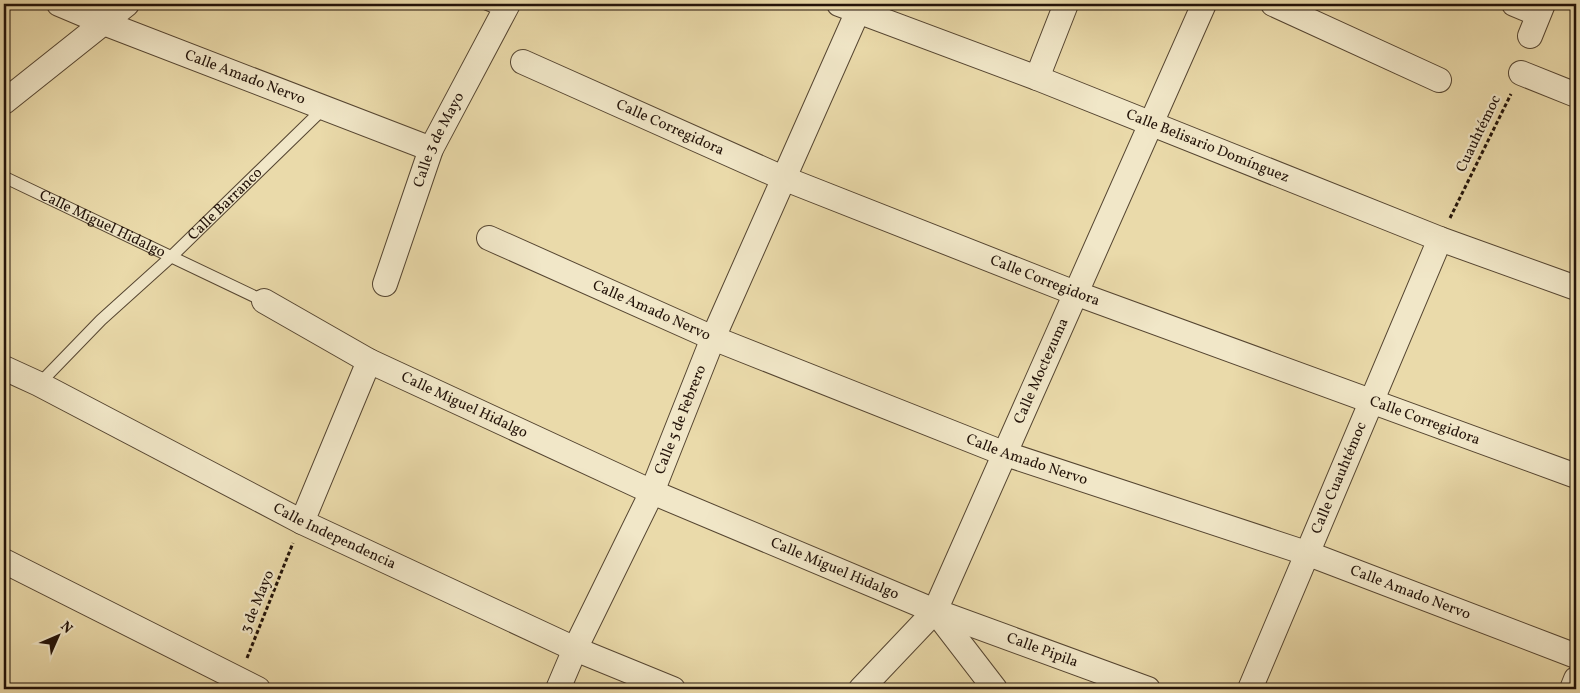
<svg xmlns="http://www.w3.org/2000/svg" width="1580" height="693" font-family="Vollkorn,serif">
<style>
.lines{fill:none;stroke-linecap:round;stroke-linejoin:round}
.service-casing{stroke:#554531;stroke-width:13}
.minor-casing{stroke:#554531;stroke-width:26}
.path{stroke:#231309;stroke-width:3;stroke-dasharray:4 2.5;stroke-linecap:butt}
.service{stroke:#f1e7c8;stroke-width:11}
.minor{stroke:#f1e7c8;stroke-width:24}
.labels{text-anchor:middle;dominant-baseline:central;stroke-width:4.5;stroke-linejoin:round;paint-order:stroke}
.street-label{font-size:15px;fill:#231309;stroke:#f1e7c8}
</style>
<rect width="100%" height="100%" fill="#eadaaa"/>
<filter id="stains"><feTurbulence type="fractalNoise" baseFrequency=".004" numOctaves="4"/><feColorMatrix values="0 0 0 0 .2 0 0 0 0 .09 0 0 0 0 .02 0 0 0 .5 -.17"/></filter>
<radialGradient id="worn" r=".72"><stop offset=".6" stop-color="#630" stop-opacity="0"/><stop offset="1" stop-color="#630" stop-opacity=".3"/></radialGradient>
<g class="lines">
<g class="service-casing">
<g id="service">
<polyline points="486,4 505,12"/>
<path id="s1" d="M4,177L264,301"/>
<path id="s2" d="M39,384L101,320L172,256L325,107"/>
</g>
</g>
<g class="minor-casing">
<g id="minor">
<path id="s3" d="M59,4L104,23L431,149"/>
<path id="s4" d="M839,4L1037,78L1440,239L1576,288"/>
<polyline points="1273,4 1439,80"/>
<polyline points="1514,4 1538,14"/>
<polyline points="1530,36 1543,4"/>
<path id="s5" d="M523,62L783,178L1075,293L1576,476"/>
<polyline points="1521,73 1576,95"/>
<polyline points="1037,78 1066,4"/>
<polyline points="4,102 127,4"/>
<path id="s6" d="M489,238L713,338L1003,453L1309,554L1576,656"/>
<path id="s7" d="M385,284L431,149L508,4"/>
<path id="s8" d="M264,301L369,361L652,492L935,611L1148,689"/>
<path id="s9" d="M4,368L39,384L302,522L575,649L673,689"/>
<polyline points="302,522 369,361"/>
<polyline points="4,561 258,689"/>
<polyline points="935,611 995,689"/>
<path id="s10" d="M558,689L575,649L652,492L713,338L858,11"/>
<path id="s11" d="M861,689L935,611L1204,4"/>
<path id="s12" d="M1250,689L1440,239"/>
<polyline points="1572,689 1576,679"/>
</g>
</g>
<g class="path">
<polyline points="1450,218 1511,94"/>
<polyline points="247,658 293,543"/>
</g>
<use href="#service" class="service"/>
<use href="#minor" class="minor"/>
</g>
<g class="labels">
<g class="street-label">
<text stroke="none"><textPath href="#s3" startOffset="200">Calle Amado Nervo</textPath></text>
<text stroke="none"><textPath href="#s5" startOffset="161">Calle Corregidora</textPath></text>
<text transform="translate(1479 134) rotate(-64)">Cuauhtémoc</text>
<text stroke="none"><textPath href="#s7" startOffset="154">Calle 3 de Mayo</textPath></text>
<text stroke="none"><textPath href="#s4" startOffset="395">Calle Belisario Domínguez</textPath></text>
<text stroke="none"><textPath href="#s2" startOffset="259">Calle Barranco</textPath></text>
<text stroke="none"><textPath href="#s1" startOffset="109">Calle Miguel Hidalgo</textPath></text>
<text stroke="none"><textPath href="#s5" startOffset="566">Calle Corregidora</textPath></text>
<text stroke="none"><textPath href="#s6" startOffset="178">Calle Amado Nervo</textPath></text>
<text stroke="none"><textPath href="#s11" startOffset="370">Calle Moctezuma</textPath></text>
<text stroke="none"><textPath href="#s8" startOffset="226">Calle Miguel Hidalgo</textPath></text>
<text stroke="none"><textPath href="#s10" startOffset="296">Calle 5 de Febrero</textPath></text>
<text stroke="none"><textPath href="#s5" startOffset="971">Calle Corregidora</textPath></text>
<text stroke="none"><textPath href="#s6" startOffset="582">Calle Amado Nervo</textPath></text>
<text stroke="none"><textPath href="#s12" startOffset="229">Calle Cuauhtémoc</textPath></text>
<text stroke="none"><textPath href="#s9" startOffset="371">Calle Independencia</textPath></text>
<text stroke="none"><textPath href="#s8" startOffset="631">Calle Miguel Hidalgo</textPath></text>
<text stroke="none"><textPath href="#s6" startOffset="988">Calle Amado Nervo</textPath></text>
<text transform="translate(258 602) rotate(-68)">3 de Mayo</text>
<text stroke="none"><textPath href="#s8" startOffset="854">Calle Pipila</textPath></text>
</g>
</g>
<rect width="1580" height="693" fill="none" stroke="#eadaaa" stroke-width="20"/>
<rect x="5" y="5" width="1570" height="683" fill="none" stroke="#231309" stroke-width="2.5"/>
<rect x="10" y="10" width="1560" height="673" fill="none" stroke="#231309"/>
<g transform="translate(58 636) rotate(45)" stroke="#f1e7c8" stroke-width="4" paint-order="stroke">
<path d="M0-4L9 19L0 12L-9 19Z" fill="#231309"/>
<text y="-8" font-size="14" font-weight="bold" text-anchor="middle" fill="#231309">N</text>
</g>
<rect width="100%" height="100%" filter="url(#stains)"/>
<rect width="100%" height="100%" fill="url(#worn)"/>
</svg>
